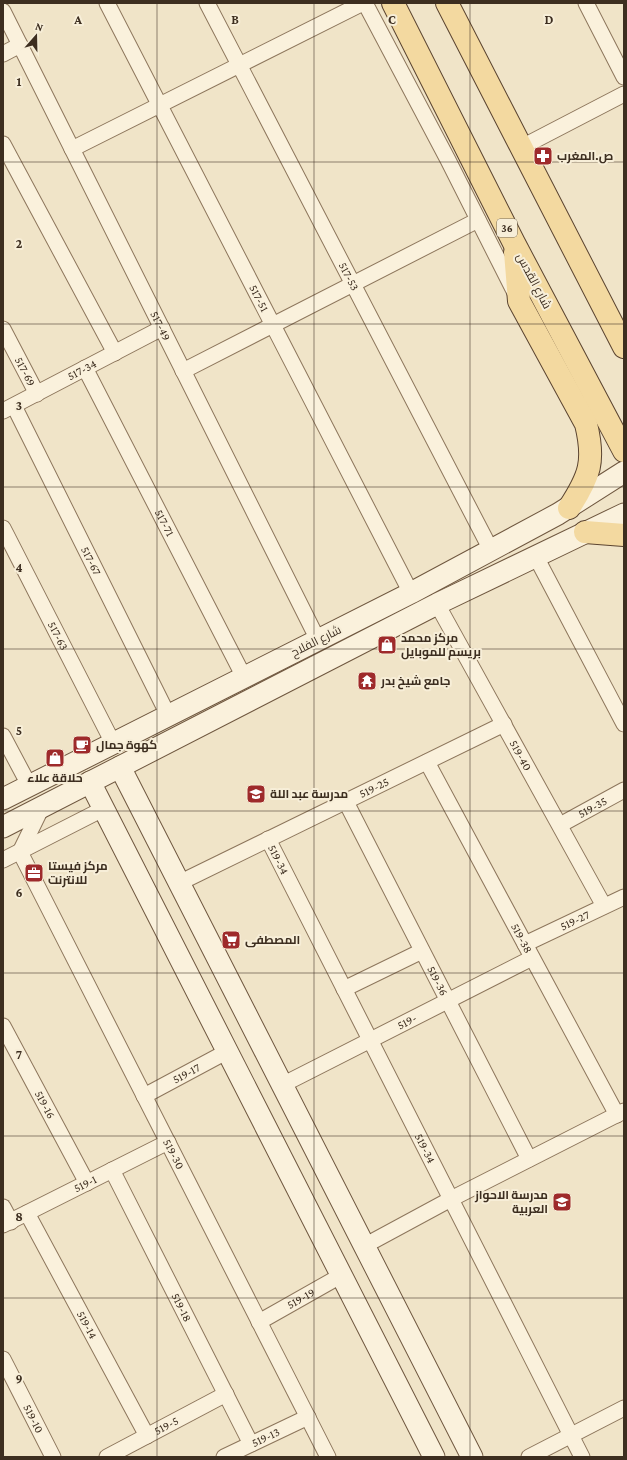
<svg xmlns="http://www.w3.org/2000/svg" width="627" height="1460" font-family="'Crimson Pro',Cairo,serif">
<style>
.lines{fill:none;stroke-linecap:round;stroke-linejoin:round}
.street-casing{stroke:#8d765c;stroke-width:17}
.secondary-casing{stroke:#6f573f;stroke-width:23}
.primary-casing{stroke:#5b4430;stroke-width:24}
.street{stroke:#faf1dc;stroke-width:15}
.secondary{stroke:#faf1dc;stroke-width:21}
.primary{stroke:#f3d9a0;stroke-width:22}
.grid{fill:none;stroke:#3d2e20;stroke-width:1;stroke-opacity:0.55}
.labels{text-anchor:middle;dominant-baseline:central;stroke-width:4;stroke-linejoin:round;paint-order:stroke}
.shield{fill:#f7eed8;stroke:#756857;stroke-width:1}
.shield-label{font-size:11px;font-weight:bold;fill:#3d2e20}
.poi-label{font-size:12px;font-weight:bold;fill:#3d2e20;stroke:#f7eed8;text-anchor:start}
.street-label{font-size:12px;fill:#3d2e20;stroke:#f7eed8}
.grid-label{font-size:13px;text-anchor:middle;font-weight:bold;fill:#3d2e20;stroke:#f7eed8;stroke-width:4;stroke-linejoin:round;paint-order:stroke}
</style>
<rect width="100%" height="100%" fill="#f0e4c8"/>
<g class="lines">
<g class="street-casing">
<g id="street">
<path id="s1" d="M107,3L411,593"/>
<path id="s2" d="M207,3L491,550"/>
<polyline points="365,3 448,160 515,293"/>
<polyline points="586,3 624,77"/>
<path id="s3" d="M3,11L318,640"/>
<polyline points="3,54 20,45"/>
<polyline points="3,144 115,353"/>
<polyline points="522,147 624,94"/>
<polyline points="72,149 363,3"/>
<path id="s4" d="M3,329L37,394"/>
<path id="s5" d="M85,368L244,677"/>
<polyline points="183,371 478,220"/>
<path id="s6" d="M14,406L168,715"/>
<path id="s7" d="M3,411L162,328"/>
<path id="s8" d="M3,528L113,743"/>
<polyline points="535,555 624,724"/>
<path id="s9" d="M437,604L604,906"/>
<polyline points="3,736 29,785"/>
<path id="s10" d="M427,762L617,1115"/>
<path id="s11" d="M346,802L529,1159"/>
<path id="s12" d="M42,807L20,852L328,1457"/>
<path id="s13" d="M560,825L624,790"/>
<path id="s14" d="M268,839L582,1457"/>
<polyline points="3,860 103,809"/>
<path id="s15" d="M179,883L504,724"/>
<path id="s16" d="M525,944L624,897"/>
<polyline points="344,989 422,951"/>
<path id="s17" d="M3,1026L87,1183"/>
<path id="s18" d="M282,1085L532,958"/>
<path id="s19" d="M144,1096L228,1051"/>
<path id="s20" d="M112,1170L251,1444"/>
<polyline points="3,1207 11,1222"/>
<path id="s21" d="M27,1213L147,1436"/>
<path id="s22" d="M3,1225L168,1142"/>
<polyline points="364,1246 451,1199 624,1111"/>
<path id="s23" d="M259,1322L342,1275"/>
<path id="s24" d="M3,1359L53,1457"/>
<path id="s25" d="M107,1457L226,1394"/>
<path id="s26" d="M224,1457L308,1417"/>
<polyline points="529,1457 624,1408"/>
</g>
</g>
<g class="secondary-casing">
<g id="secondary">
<polyline points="120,767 472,1457"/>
<polyline points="90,782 434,1457"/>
<polyline points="3,799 411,593 558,514 624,472"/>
<polyline points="3,827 437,604 624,514"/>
</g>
</g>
<g class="primary-casing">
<g id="primary">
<polyline points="393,3 514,243 624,451"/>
<polyline points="447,3 624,347"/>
<path d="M515,252L519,301L586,424C595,461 590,476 569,508"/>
<polyline points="585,532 624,535"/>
</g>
</g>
<use href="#street" class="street"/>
<use href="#secondary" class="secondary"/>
<use href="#primary" class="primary"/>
</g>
<path class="grid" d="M157,3V1457M314,3V1457M470,3V1457M3,162H624M3,324H624M3,487H624M3,649H624M3,811H624M3,973H624M3,1136H624M3,1298H624"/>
<defs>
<g id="pharmacy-square" transform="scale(1)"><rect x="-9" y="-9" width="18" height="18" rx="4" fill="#9e2a2b" stroke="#f7eed8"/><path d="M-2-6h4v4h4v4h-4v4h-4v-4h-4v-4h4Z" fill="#fff"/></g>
<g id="shop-square" transform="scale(1)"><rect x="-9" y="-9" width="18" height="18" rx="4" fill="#9e2a2b" stroke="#f7eed8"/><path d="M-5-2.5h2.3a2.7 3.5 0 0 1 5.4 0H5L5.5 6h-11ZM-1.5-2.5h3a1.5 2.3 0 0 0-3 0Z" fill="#fff"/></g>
<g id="temple-square" transform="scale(1)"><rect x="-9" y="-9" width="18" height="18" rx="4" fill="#9e2a2b" stroke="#f7eed8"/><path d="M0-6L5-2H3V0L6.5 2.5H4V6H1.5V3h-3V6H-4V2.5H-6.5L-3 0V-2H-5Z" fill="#fff"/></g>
<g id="cafe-square" transform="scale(1)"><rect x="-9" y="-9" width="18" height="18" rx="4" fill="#9e2a2b" stroke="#f7eed8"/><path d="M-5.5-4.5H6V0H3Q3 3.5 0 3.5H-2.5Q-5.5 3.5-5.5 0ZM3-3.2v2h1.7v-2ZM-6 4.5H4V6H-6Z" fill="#fff"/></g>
<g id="school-square" transform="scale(1)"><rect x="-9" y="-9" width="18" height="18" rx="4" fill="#9e2a2b" stroke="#f7eed8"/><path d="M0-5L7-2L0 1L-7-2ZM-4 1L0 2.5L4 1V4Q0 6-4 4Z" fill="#fff"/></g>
<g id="office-square" transform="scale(1)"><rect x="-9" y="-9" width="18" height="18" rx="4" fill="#9e2a2b" stroke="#f7eed8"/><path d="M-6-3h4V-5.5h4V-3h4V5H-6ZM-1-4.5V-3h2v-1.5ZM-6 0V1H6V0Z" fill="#fff"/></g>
<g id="supermarket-square" transform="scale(1)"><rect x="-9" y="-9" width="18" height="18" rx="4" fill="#9e2a2b" stroke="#f7eed8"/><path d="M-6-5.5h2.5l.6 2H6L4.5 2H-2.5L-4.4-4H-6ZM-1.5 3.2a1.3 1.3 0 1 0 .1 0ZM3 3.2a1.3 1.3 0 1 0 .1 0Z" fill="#fff"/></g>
</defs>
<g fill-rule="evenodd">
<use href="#pharmacy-square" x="543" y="156"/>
<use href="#shop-square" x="387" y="645"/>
<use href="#temple-square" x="367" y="681"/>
<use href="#cafe-square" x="82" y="745"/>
<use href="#shop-square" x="55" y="758"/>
<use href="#school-square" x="256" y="794"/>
<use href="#office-square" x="34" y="873"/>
<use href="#supermarket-square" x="231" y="940"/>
<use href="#school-square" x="562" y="1202"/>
</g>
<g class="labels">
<rect class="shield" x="497" y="219" width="20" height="18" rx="3"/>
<g class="shield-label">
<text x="507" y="228">36</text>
</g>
<g class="poi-label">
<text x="557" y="156">ص.المغرب</text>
<text x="401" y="638">مركز محمد<tspan x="401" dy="14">بريسم للموبايل</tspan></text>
<text x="381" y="681">جامع شيخ بدر</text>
<text x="96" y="745">كهوة جمال</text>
<text x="55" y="778" text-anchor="middle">حلاقة علاء</text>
<text x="270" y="794">مدرسة عبد اللة</text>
<text x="48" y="866">مركز فيستا<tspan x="48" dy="14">للانترنت</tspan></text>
<text x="245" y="940">المصطفى</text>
<text x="548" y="1195" text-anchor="end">مدرسة الاحواز<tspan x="548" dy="14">العربية</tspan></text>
</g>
<g class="street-label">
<text stroke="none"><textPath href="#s2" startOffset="308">517-53</textPath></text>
<text transform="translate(534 281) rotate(62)">شارع القدس</text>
<text stroke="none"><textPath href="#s1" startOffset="332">517-51</textPath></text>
<text stroke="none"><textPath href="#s3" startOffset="352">517-49</textPath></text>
<text stroke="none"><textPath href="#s7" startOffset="89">517-34</textPath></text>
<text stroke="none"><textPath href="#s4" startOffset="48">517-69</textPath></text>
<text stroke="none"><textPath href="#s5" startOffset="174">517-71</textPath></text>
<text stroke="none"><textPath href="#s6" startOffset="173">517-67</textPath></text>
<text stroke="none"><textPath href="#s8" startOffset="121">517-63</textPath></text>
<text transform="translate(316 641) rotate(-27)">شارع الفلاح</text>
<text stroke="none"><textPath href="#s9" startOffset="173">519-40</textPath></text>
<text stroke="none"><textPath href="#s15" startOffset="217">519-25</textPath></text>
<text stroke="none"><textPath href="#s13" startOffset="37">519-35</textPath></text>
<text stroke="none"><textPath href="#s14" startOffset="23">519-34</textPath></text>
<text stroke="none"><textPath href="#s16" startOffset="55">519-27</textPath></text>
<text stroke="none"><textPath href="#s10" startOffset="200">519-38</textPath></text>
<text stroke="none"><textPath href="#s11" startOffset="201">519-36</textPath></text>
<text stroke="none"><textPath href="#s18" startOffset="140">519-</textPath></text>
<text stroke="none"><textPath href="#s19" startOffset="48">519-17</textPath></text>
<text stroke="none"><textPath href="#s17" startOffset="89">519-16</textPath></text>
<text stroke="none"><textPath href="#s14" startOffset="347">519-34</textPath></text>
<text stroke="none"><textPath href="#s12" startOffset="389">519-30</textPath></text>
<text stroke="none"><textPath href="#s22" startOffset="92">519-1</textPath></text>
<text stroke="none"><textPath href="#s23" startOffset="48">519-19</textPath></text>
<text stroke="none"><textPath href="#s20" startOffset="154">519-18</textPath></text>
<text stroke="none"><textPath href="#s21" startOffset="127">519-14</textPath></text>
<text stroke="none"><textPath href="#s24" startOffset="67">519-10</textPath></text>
<text stroke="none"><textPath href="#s25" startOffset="67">519-5</textPath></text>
<text stroke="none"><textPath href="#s26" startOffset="46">519-13</textPath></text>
</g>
</g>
<g class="grid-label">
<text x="78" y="24">A</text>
<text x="235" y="24">B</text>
<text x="392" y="24">C</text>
<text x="549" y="24">D</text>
<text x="19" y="86">1</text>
<text x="19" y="248">2</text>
<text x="19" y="410">3</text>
<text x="19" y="572">4</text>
<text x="19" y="735">5</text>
<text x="19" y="897">6</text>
<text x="19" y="1059">7</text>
<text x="19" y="1221">8</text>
<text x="19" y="1383">9</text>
</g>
<rect width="627" height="1460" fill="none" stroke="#3d2e20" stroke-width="8"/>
<g transform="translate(36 36) rotate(20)" stroke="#f7eed8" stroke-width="3" paint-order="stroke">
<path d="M0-3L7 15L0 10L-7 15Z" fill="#3d2e20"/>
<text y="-6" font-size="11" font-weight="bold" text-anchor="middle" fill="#3d2e20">N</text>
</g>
</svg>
